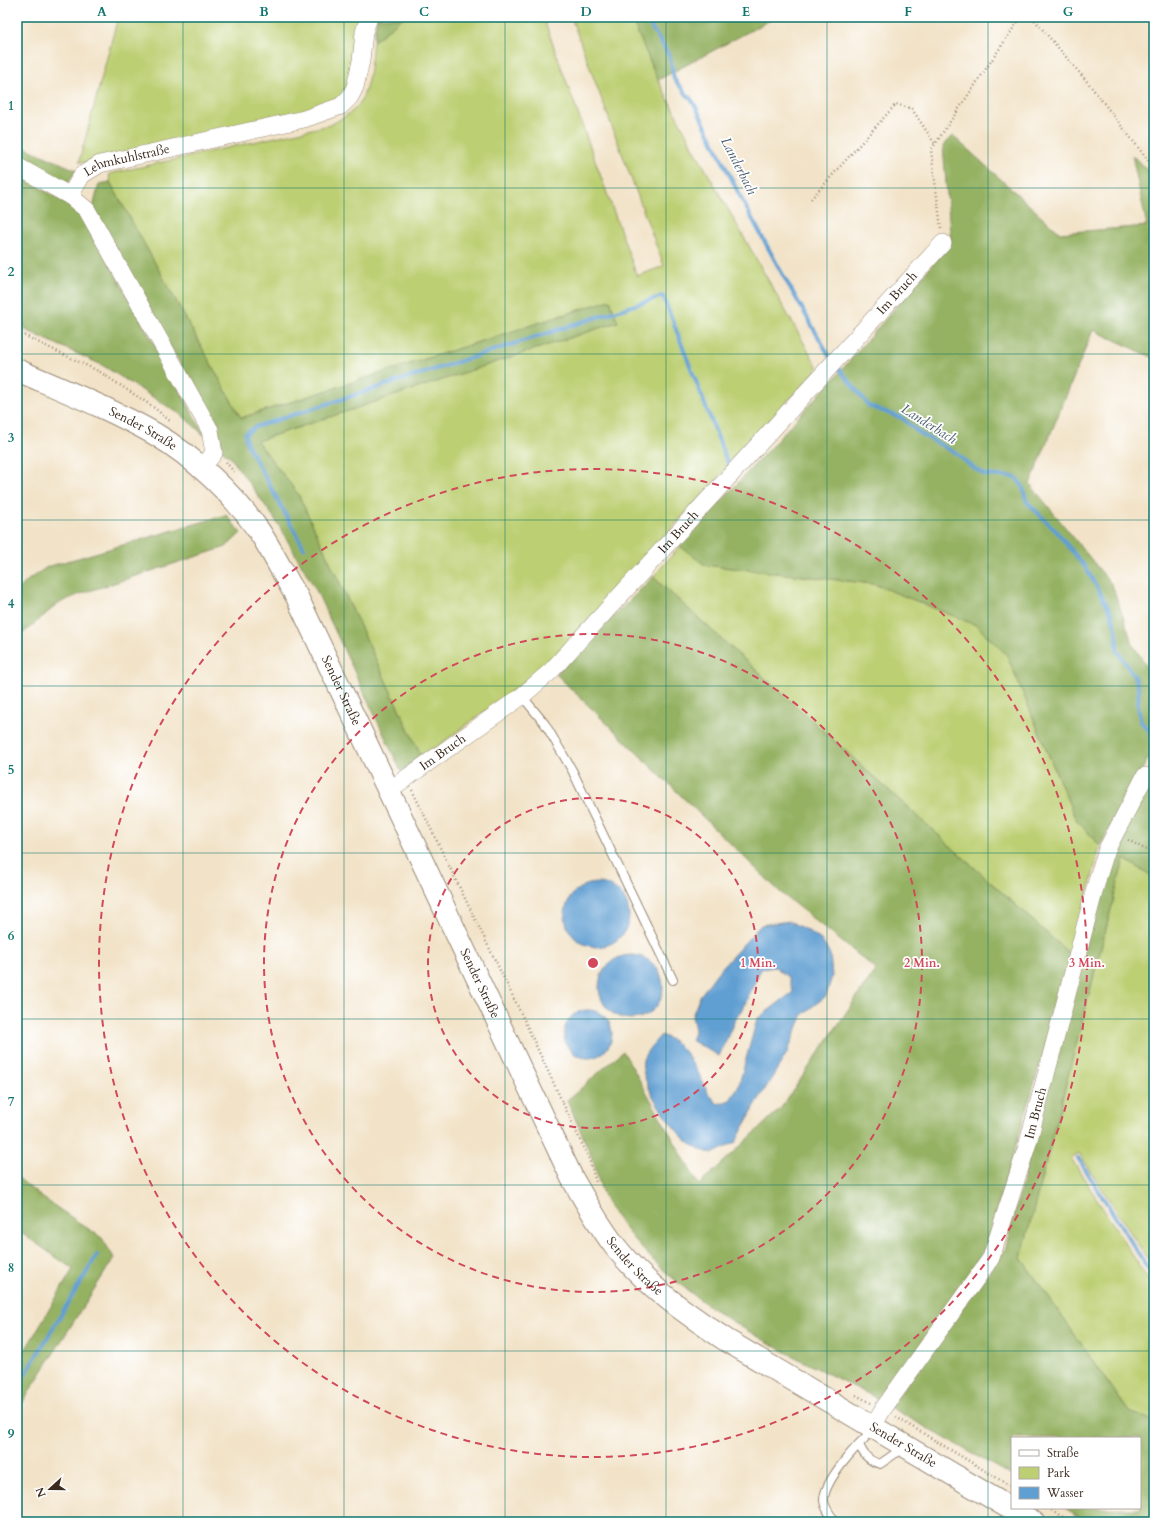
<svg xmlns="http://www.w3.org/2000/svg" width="1171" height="1539" font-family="Cardo,serif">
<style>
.green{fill:#bccf72;stroke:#7c7c48}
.forest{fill:#95b264;stroke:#686e41}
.water{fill:#609fd2;stroke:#4e6478}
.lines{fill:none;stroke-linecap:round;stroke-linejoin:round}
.stream{stroke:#609fd2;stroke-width:4}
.lane-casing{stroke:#968673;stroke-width:10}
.street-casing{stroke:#968673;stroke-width:18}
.secondary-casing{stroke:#968673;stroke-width:24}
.path{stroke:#968673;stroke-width:2.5;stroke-dasharray:1 3;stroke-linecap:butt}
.lane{stroke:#fff;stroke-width:8}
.street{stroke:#fff;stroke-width:17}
.secondary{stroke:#fff;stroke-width:22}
.grid{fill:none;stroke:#0f766e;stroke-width:1;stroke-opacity:0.55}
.ring{fill:none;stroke:#d1495b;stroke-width:2;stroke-dasharray:7 5}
.labels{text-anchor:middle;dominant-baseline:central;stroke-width:3.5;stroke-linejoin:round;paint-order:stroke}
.street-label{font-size:13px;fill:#3b2a1e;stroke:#fff}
.water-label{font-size:14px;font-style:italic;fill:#4c5f6f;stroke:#fff}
.centre{fill:#d1495b;stroke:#fff;stroke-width:2}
.ring-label{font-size:12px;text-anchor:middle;font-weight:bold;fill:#d1495b;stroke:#fff;stroke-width:3.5;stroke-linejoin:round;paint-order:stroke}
.neatline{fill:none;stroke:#0f766e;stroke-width:1.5}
.grid-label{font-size:13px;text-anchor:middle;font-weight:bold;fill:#0f766e}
</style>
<rect width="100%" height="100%" fill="#fff"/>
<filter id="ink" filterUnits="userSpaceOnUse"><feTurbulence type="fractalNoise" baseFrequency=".025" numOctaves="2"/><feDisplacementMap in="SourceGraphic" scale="8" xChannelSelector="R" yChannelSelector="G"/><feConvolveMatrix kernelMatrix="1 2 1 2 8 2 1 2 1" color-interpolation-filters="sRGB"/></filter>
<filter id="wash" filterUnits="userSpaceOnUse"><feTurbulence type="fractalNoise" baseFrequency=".012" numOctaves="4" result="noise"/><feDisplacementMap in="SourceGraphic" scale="16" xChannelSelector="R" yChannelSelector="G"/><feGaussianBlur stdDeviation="0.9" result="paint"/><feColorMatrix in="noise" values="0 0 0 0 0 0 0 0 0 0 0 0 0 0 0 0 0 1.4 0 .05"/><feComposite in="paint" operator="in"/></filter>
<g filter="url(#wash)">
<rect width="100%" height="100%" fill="#f2e3c8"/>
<g class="green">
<polygon points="118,17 363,17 355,62 345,92 336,100 323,108 89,163 79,162"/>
<path d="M403,17H543L637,276L664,266L571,17H631L658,80L694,149L818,368L547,665L422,758L298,494L257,441L617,322L610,300L241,418L110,182L109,174L330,125C339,120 349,115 356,108C369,94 371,60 373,42Z"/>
<polygon points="680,546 705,565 874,584 976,625 1007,655 1075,818 1100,846 1072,956 653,577"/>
<polygon points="1124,859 1154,877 1154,1269 1079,1153 1071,1158 1154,1289 1154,1421 1129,1412 1021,1258"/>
</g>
<g class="forest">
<polygon points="377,17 403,17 373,42"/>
<polygon points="631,17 776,17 658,80"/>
<polygon points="953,136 1060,233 1147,226 1132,155 1154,176 1154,358 1093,330 1030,484 1112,585 1133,645 1154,678 1154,748 1100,846 1075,818 1007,655 976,625 874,584 705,565 680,546 839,373 951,243 943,146"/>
<polygon points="17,144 76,170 66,187 17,161"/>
<polygon points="17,173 82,214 205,436 183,416 102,365 17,326"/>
<polygon points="110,182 241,418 610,300 618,322 257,441 298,494 422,758 401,771 315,588 275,519 231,458 222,450 219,433 93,208 99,184"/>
<polygon points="226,515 241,533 226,547 80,594 59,603 17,638 17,591 28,580 47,567"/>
<path d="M653,577L1072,956L985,1250L882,1401C783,1350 672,1304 609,1206C600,1191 598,1175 592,1158C584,1138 575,1119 567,1100L577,1092L623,1051L699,1185L781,1108L876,969L781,893L556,674Z"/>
<polygon points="1154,769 1154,877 1124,859 1021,1258 1129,1412 1154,1421 1154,1522 1088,1522 1065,1508 1140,1508 1140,1438 1012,1438 1012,1476 890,1407 1005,1250 1109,851"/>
<polygon points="17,1177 40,1196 102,1238 114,1258 17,1411 17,1364 73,1269 17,1230"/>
</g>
<g class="water">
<circle cx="597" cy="915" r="32"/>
<path d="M789,921L810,932L821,940L830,954L832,976L826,996L803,1014L787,1053L753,1109L736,1142L712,1154C705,1151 698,1148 692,1145C674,1133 638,1082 643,1060C645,1052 655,1042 661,1035L674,1041L684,1051L696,1068L708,1093L718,1104L730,1100L738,1088L757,1019L793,992L789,978L775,967L761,969L745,1004L734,1022L719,1056L691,1040L695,1030L692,1016L700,996L717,973L761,925Z"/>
<circle cx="631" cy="987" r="32"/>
<circle cx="588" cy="1034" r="24"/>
</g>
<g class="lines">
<g class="stream">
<polyline points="645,17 670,57 674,79 694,103 742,200 784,277 831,359"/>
<polyline points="837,366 869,406 902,418 919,433 957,454 971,466 985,475 1015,477 1022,485 1027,502 1056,531 1085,567 1098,589 1111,613 1117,633 1117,650 1135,678 1139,689 1138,706 1141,722 1150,731 1154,745"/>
<polyline points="304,548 247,444 245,434 255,427 663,296 728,464"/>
<polyline points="1078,1158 1154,1278"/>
<polyline points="17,1388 97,1255"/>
</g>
</g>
</g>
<g filter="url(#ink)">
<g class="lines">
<g class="lane-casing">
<g id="lane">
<polyline points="522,696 545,724 572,770 673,980"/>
<path d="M859,1444C863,1455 869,1461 880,1464L903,1448"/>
<path d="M836,1522C831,1516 825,1509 824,1501C823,1480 860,1442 875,1428"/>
</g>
</g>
<g class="street-casing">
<g id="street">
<polyline points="17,166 70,196 87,210 210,430 214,453 202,468"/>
<path id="s1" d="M70,196L82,175L100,164L304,119L341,106L350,97L355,87L361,61L364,32L369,17"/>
<path id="s2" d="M388,791L522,696L551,671L943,243"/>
<path id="s3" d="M873,1426L883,1409L991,1258L1028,1143L1098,877L1107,849L1145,776"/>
</g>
</g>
<g class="secondary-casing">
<g id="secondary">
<path id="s4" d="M17,370C63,390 111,409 155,434C194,457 233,494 259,531C273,552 284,576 297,597L572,1178C586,1202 600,1228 618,1250C648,1287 687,1314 726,1340L1033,1522"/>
</g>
</g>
<g class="path">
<polyline points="1032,17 1089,84 1154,168"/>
<polyline points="811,199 896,104 912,109 935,144"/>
<polyline points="941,228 931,150 1021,17"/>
<polyline points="17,332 100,372 152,406 170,421"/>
<polyline points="226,462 234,472"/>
<polyline points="412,790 518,1007 589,1159 596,1182"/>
<polyline points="1128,840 1154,854"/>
<polyline points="856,1395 871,1403"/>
<polyline points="896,1417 1012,1487"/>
<polyline points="1048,1508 1071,1522"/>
</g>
<use href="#lane" class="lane"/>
<use href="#street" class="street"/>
<use href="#secondary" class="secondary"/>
</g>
</g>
<path class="grid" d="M183,17V1522M344,17V1522M505,17V1522M666,17V1522M827,17V1522M988,17V1522M17,188H1154M17,354H1154M17,520H1154M17,686H1154M17,853H1154M17,1019H1154M17,1185H1154M17,1351H1154"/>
<g class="ring">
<circle cx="593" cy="963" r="165"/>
<circle cx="593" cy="963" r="329"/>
<circle cx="593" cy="963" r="494"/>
</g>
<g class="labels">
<g class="street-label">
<text stroke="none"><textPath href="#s1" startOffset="72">Lehmkuhlstraße</textPath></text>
<text stroke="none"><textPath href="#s2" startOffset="715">Im Bruch</textPath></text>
<text stroke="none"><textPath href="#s4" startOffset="139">Sender Straße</textPath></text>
<text stroke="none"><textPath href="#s2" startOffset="391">Im Bruch</textPath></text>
<text stroke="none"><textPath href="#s4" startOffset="475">Sender Straße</textPath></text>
<text stroke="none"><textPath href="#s2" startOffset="67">Im Bruch</textPath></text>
<text stroke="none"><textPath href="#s4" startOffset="799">Sender Straße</textPath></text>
<text stroke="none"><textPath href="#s3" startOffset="357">Im Bruch</textPath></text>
<text stroke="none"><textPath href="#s4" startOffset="1123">Sender Straße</textPath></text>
<text stroke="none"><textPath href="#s4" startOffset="1447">Sender Straße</textPath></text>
</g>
<g class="water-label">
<text transform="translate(739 166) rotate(63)">Landerbach</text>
<text transform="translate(929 424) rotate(32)">Landerbach</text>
</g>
</g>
<circle cx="593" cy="963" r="6" class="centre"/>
<g class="ring-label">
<text x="758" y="967">1 Min.</text>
<text x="922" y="967">2 Min.</text>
<text x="1087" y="967">3 Min.</text>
</g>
<rect width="1171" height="1539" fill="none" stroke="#fff" stroke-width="44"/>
<rect x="1011" y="1437" width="130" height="72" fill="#ffffff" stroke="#b1aaa5"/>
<rect x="1019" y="1450" width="20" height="6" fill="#ffffff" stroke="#b1aaa5"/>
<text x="1047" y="1457" font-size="12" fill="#3b2a1e">Straße</text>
<rect x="1019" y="1467" width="20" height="12" fill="#bccf72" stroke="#b1aaa5"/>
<text x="1047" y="1477" font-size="12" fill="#3b2a1e">Park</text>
<rect x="1019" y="1487" width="20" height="12" fill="#609fd2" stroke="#b1aaa5"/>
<text x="1047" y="1497" font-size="12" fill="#3b2a1e">Wasser</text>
<g transform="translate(50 1489) rotate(249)" stroke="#ffffff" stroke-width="3" paint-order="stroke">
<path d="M0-3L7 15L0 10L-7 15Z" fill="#3b2a1e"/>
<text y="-6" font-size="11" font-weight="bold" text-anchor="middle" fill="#3b2a1e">N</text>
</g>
<rect x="22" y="22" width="1127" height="1495" class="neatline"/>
<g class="grid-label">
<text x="102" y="16">A</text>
<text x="264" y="16">B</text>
<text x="424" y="16">C</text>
<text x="586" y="16">D</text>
<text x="746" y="16">E</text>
<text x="908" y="16">F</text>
<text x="1068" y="16">G</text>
<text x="11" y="110">1</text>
<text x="11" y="276">2</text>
<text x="11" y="442">3</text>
<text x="11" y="608">4</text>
<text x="11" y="774">5</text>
<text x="11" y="940">6</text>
<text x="11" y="1106">7</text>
<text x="11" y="1272">8</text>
<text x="11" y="1438">9</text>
</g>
</svg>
